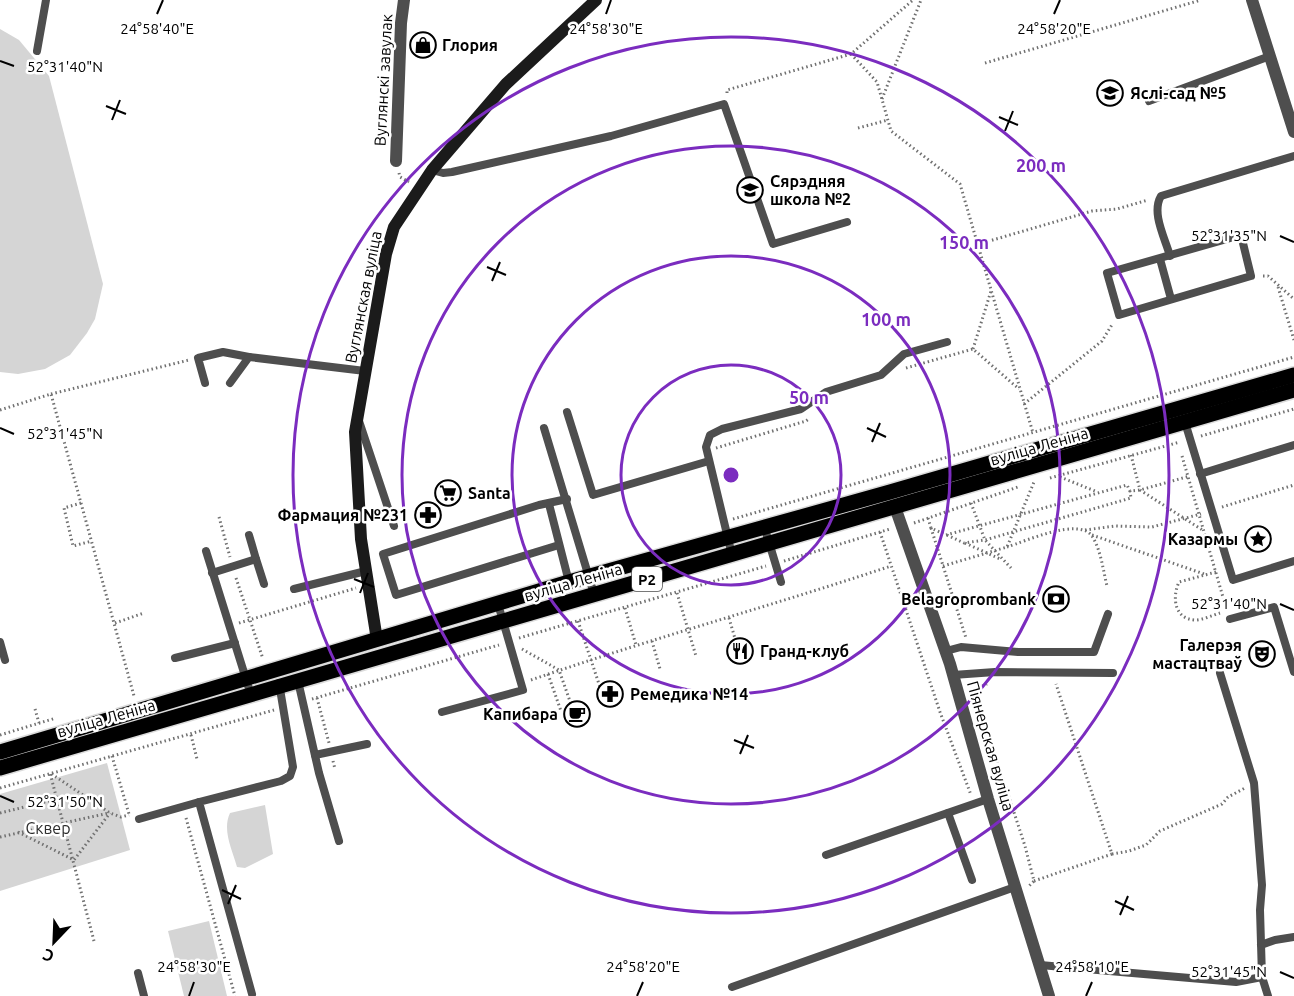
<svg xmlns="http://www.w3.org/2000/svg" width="1294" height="996" font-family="Ubuntu,sans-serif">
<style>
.green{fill:#d5d5d5}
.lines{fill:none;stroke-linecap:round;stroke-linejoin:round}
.primary-casing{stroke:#dbdbdb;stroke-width:18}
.path{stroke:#707070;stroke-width:3;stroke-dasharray:1.5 3;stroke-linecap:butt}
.lane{stroke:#4e4e4e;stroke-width:8}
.street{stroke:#4e4e4e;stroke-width:12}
.secondary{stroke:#1b1b1b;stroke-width:12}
.primary{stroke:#000;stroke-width:15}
.ticks{fill:none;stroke:#000;stroke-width:2}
.ring{fill:none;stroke:#7b2cbf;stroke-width:3}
.labels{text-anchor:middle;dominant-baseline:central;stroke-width:5;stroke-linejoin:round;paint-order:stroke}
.shield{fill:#fff;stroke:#4c4c4c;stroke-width:1.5}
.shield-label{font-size:15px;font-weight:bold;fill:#000}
.poi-label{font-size:16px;font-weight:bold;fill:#000;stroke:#fff;text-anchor:start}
.street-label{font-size:16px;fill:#000;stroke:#fff}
.park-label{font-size:16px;fill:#2c2c2c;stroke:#fff}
.ticks-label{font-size:15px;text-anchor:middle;fill:#000;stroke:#fff;stroke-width:5;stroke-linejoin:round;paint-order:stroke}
.centre{fill:#7b2cbf;stroke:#fff;stroke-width:3}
.ring-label{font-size:18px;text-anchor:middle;font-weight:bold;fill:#7b2cbf;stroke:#fff;stroke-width:5;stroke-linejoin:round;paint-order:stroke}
</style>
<rect width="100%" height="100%" fill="#fff"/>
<g class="green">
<polygon points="0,29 19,40 49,76 103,284 95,319 87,333 70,355 45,369 18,374 0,372"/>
<polygon points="107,763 130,850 0,891 0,794"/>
<path d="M265,805L273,854L245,868L237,867C232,849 222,830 230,813Z"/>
<polygon points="209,921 227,996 184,996 168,931"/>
</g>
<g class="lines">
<g class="primary-casing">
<g id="primary">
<polyline points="0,752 569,582 890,492 1294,375"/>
<polyline points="0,768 1294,390"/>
</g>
</g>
<g class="path">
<polyline points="851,54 877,82 891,131 960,184 1033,433"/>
<polyline points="985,63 1201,0"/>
<polyline points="727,93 727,90 851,54 913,0"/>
<polyline points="882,99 921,0"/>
<polyline points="858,128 888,120"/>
<polyline points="399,173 400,177 409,182"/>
<polyline points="979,244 1092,211 1117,209 1148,200"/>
<polyline points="1263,276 1268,276 1294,299"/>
<polyline points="1278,287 1294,340"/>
<polyline points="973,349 991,291"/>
<polyline points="906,368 973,349 1019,389"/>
<polyline points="51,394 189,360"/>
<polyline points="1024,404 1102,341 1113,323"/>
<polyline points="0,410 51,394 134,696"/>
<polyline points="1201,436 1294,409"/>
<polyline points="716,448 806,421 810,418"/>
<polyline points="1131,455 1140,490 1204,531"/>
<polyline points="1182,456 1227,611"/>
<polyline points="1060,477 1095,491"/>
<polyline points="1050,478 1180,442"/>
<polyline points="81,503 64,508 73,546 92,541"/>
<polyline points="971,503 985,540 1011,568"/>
<polyline points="1222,507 1294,485"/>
<polyline points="219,517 230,557"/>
<polyline points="928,518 931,528 946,535 1127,485 1130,491 1140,490 1190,476"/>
<polyline points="733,519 1294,357"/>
<polyline points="914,523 1018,487"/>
<polyline points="931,528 966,638"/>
<polyline points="1085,530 1115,526 1152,527 1201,514"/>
<polyline points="880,532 940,712 971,795"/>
<polyline points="947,535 964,543 985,540 1131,498 1130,491"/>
<polyline points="1092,535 1207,575"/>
<polyline points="965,543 1000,559"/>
<path d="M1007,547C1026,541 1079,517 1092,536C1101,550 1103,570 1107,586"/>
<polyline points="784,561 890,529"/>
<polyline points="943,566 1007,547 1034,482"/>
<path d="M1216,572L1179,582C1172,597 1174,619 1195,620C1203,620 1213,615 1220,613"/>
<polyline points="236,578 263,659"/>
<polyline points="677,593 696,656"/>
<polyline points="625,608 636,645"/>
<polyline points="729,618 736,642"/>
<polyline points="578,621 601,690"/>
<polyline points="115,623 144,613"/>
<polyline points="239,623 356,588"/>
<polyline points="519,638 766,566"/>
<polyline points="652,641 660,669"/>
<polyline points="522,649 559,670 572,707"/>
<polyline points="548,674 561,711"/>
<path d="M531,680C650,639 771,606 891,566"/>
<polyline points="972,684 1025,846 1034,881 1028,887"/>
<polyline points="974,690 987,684"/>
<polyline points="317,698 329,743"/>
<polyline points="312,699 499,645"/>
<polyline points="35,709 39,723"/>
<polyline points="0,735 56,718"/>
<polyline points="191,735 197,759"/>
<polyline points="112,756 129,814"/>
<polyline points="333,761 335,769"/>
<polyline points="0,788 274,710"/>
<polyline points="0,813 57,799"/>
<polyline points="186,818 235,996"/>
<polyline points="18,832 74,860 110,813"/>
<polyline points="0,837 109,813"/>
<polyline points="1112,854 1129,851 1146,845 1160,831 1222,804 1228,797 1245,788"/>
<polyline points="1034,881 1112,854 1056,684"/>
<polyline points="94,941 50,773 110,813 121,817 129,815"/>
</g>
<g class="lane">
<polyline points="37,51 46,0"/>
<polyline points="1149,101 1270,56"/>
<polyline points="432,170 443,173 452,172 611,136 724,104 773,244 847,222"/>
<polygon points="1241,235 1251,276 1119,315 1107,273"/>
<path d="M1170,256C1165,238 1151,213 1161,196L1294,156"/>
<polyline points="1160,259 1171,299"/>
<polyline points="205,383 198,358 223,352 249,357"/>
<polyline points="230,383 249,357 365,371"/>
<polyline points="567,412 593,495 709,461"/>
<polyline points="358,418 394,526"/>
<polyline points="1184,419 1233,580 1294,561"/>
<polyline points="544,428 594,594"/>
<polyline points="1200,474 1294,445"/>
<polyline points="549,504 569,582"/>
<polyline points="764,526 781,582"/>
<polyline points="559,545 396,595 383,554 539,505 567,499"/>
<polyline points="206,551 251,695"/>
<polyline points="732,555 706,447 710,435 722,429 801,409 826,392 881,375 904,354 947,342"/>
<polyline points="256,559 264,584"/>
<polyline points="212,573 256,559 249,535"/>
<polyline points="294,589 366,571"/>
<polyline points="1230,619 1274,607 1294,672"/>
<polyline points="0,642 5,660"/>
<polyline points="946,651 961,647 1018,652 1094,652 1108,614"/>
<polyline points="175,658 235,643"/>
<polyline points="953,675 995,672 1113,673"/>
<polyline points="298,681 319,773 339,841"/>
<polyline points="442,712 523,690 498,604"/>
<polyline points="315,755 367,744"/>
<polyline points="948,813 972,880"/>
<polyline points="139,819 199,802"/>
<polyline points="826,855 988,799"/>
<polyline points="1261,945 1275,940 1294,937"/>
<polyline points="1040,965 1236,982 1262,977 1260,910 1262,885 1254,783 1220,673"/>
<polyline points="138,973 144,996"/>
<polyline points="1262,977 1268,996"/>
<polyline points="732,987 1015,887"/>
<polyline points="252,994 199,802 281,781 290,776 293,767 279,683"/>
</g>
<g class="street">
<polyline points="1252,0 1294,132"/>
<polyline points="396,161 401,23 404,0"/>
<polyline points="895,507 950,664 988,799 1049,996"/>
</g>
<polyline class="secondary" points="377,640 361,539 355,432 386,254 394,227 432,170 506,84 596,0"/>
<use href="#primary" class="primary"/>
</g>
<path class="ticks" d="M157,14L163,0M606,14L611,0M1054,14L1060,0M0,61L14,66M106,106L126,114M999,117L1018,125M112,120L120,100M1005,131L1013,111M1280,236L1294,242M487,267L506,275M492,281L500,262M0,428L14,434M867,428L886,437M872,442L880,423M354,579L374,587M360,593L368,573M1280,604L1294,610M734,740L754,748M740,754L748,735M0,796L14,802M222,890L241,899M1115,901L1134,910M228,904L236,885M1120,915L1128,896M1280,972L1294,978M189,996L194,982M637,996L643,982M1086,996L1092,982"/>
<g class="ring">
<circle cx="731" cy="475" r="110"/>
<circle cx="731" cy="475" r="219"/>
<circle cx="731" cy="475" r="329"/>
<circle cx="731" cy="475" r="438"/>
</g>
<defs>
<g id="shop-ring" transform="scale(1.35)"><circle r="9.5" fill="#fff" stroke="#000" stroke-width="1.5"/><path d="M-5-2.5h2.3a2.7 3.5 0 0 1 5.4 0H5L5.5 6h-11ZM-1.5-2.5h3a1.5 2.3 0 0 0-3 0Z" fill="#000"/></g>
<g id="school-ring" transform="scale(1.35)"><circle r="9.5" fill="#fff" stroke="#000" stroke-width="1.5"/><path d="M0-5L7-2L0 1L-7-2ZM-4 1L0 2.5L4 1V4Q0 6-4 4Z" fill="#000"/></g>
<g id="supermarket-ring" transform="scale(1.35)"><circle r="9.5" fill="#fff" stroke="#000" stroke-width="1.5"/><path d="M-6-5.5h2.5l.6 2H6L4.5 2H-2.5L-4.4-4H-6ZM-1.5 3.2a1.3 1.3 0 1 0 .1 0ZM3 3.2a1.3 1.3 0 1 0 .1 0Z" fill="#000"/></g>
<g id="pharmacy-ring" transform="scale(1.35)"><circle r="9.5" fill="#fff" stroke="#000" stroke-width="1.5"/><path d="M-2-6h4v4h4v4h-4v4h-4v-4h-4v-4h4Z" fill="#000"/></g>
<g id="sight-ring" transform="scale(1.35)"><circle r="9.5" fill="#fff" stroke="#000" stroke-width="1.5"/><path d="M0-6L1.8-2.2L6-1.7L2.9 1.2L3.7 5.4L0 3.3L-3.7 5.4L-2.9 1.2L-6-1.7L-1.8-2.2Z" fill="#000"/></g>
<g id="bank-ring" transform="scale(1.35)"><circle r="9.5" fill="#fff" stroke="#000" stroke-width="1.5"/><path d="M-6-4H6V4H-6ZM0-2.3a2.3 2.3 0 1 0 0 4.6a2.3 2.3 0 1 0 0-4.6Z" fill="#000"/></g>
<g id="restaurant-ring" transform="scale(1.35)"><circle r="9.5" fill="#fff" stroke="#000" stroke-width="1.5"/><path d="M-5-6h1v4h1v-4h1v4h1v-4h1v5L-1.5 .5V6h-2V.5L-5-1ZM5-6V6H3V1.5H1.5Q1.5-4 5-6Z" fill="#000"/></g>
<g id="theatre-ring" transform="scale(1.35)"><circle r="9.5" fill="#fff" stroke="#000" stroke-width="1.5"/><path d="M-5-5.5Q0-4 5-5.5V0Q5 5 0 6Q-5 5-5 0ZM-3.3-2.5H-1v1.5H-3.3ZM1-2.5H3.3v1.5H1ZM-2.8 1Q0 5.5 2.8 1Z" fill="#000"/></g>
<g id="cafe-ring" transform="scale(1.35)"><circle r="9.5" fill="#fff" stroke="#000" stroke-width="1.5"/><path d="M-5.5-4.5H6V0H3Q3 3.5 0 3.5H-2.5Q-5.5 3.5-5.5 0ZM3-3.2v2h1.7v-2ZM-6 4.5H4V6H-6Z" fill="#000"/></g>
</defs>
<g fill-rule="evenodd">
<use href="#shop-ring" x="423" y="45"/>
<use href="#school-ring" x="1110" y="93"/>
<use href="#school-ring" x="750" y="190"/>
<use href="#supermarket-ring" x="448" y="493"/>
<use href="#pharmacy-ring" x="428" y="515"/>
<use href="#sight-ring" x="1258" y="539"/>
<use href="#bank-ring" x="1056" y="599"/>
<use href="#restaurant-ring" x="740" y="651"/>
<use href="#theatre-ring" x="1262" y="654"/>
<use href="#pharmacy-ring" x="610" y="694"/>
<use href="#cafe-ring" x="577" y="714"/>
</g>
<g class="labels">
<rect class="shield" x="632" y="567" width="30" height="24" rx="4.5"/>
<g class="shield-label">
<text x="647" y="579">Р2</text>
</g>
<g class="poi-label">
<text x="442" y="45">Глория</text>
<text x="1130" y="93">Яслі-сад №5</text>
<text x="770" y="181">Сярэдняя<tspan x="770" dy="18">школа №2</tspan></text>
<text x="468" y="493">Santa</text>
<text x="408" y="515" text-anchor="end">Фармация №231</text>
<text x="1238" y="539" text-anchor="end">Казармы</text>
<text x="1036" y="599" text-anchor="end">Belagroprombank</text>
<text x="1242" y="645" text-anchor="end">Галерэя<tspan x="1242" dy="18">мастацтваў</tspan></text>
<text x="760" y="651">Гранд-клуб</text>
<text x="630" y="694">Ремедика №14</text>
<text x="558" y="714" text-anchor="end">Капибара</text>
</g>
<g class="street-label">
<text transform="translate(383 80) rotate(-87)">Вуглянскі завулак</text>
<text transform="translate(363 297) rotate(-79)">Вуглянская вуліца</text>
<text transform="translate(1039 446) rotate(-16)">вуліца Леніна</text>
<text transform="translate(573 582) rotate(-16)">вуліца Леніна</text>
<text transform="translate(106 718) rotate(-16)">вуліца Леніна</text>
<text transform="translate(991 746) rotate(74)">Піянерская вуліца</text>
</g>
<g class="park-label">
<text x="48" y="828">Сквер</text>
</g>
</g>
<g class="ticks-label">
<text x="157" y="34">24°58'40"E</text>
<text x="606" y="34">24°58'30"E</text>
<text x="1054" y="34">24°58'20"E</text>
<text x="65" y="72">52°31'40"N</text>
<text x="1229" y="241">52°31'35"N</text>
<text x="65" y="439">52°31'45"N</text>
<text x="1229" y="609">52°31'40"N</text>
<text x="65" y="807">52°31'50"N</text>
<text x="194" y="972">24°58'30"E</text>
<text x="643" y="972">24°58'20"E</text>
<text x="1092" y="972">24°58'10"E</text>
<text x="1229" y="977">52°31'45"N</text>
</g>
<circle cx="731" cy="475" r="9" class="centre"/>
<g class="ring-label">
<text x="1041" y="172">200 m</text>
<text x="964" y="249">150 m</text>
<text x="886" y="326">100 m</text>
<text x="809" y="404">50 m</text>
</g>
<g transform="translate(54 942) rotate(203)" stroke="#ffffff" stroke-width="4.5" paint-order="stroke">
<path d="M0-4.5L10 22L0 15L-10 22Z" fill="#000000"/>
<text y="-9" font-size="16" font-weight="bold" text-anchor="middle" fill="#000000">С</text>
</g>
</svg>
